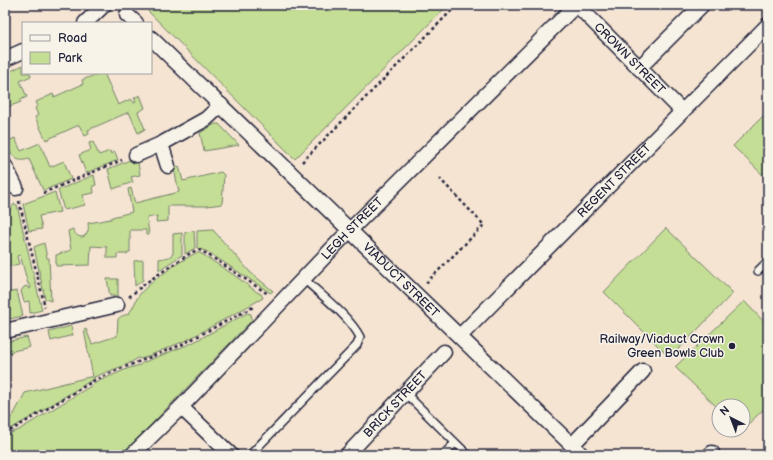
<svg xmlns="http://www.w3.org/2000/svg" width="773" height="460" font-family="'Balsamiq Sans',sans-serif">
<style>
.green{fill:#c4de95;stroke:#738068}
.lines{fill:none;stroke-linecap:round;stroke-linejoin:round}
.lane-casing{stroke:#22223b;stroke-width:10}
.street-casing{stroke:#22223b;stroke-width:17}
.path{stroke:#22223b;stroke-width:2.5;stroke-dasharray:3 3;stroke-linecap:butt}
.lane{stroke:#f7f3e8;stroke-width:7}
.street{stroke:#f7f3e8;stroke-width:14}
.poi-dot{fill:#22223b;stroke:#f7f3e8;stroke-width:1.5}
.labels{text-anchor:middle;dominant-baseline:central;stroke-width:3;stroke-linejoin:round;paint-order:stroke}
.street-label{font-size:12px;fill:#22223b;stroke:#f7f3e8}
.poi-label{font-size:12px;fill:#22223b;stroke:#f7f3e8;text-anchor:end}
</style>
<rect width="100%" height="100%" fill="#f5e4d2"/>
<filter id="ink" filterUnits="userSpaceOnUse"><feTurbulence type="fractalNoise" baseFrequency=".025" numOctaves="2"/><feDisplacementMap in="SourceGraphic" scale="8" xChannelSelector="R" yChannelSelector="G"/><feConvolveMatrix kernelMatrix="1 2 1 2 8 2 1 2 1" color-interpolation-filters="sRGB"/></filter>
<g filter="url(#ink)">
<g class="green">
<polygon points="142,5 448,5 295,159"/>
<polygon points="23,65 23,73 30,73 31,76 20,81 27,97 20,100 21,102 5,108 5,74"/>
<polygon points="100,73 104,73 118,105 131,99 134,103 136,102 134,98 140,95 145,108 138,112 145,129 138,133 129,112 88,130 89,134 85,136 79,125 46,140 35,117 38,115 35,108 38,106 36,102 53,94 54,97 83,84 82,80"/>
<polygon points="768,111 768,180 733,146"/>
<polygon points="215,124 219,124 239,145 204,151 200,133"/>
<path d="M15,138L21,151L40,143L50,167L64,161L71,179L45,190H43L29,159C14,164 11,153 6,142Z"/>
<polygon points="93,142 99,155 110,151 111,154 115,152 118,160 86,173 79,155 91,150 89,143"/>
<polygon points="135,158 140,162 138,163 140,175 131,177 133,182 113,189 108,169"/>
<path d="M179,166L183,181L221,172L224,175L222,204L207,206H168V221L156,222L157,216L147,218L149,235H146V230H130V252H128L127,254H117V258H107V247L91,246L90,265L56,266V255L71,250L68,231L73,229C75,234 77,237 83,237C88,233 89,230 88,223L111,219L112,217L132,212L128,189L131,188L135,203L179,192L174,169Z"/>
<polygon points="94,175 96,185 93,186 94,193 83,195 85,205 64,210 58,190"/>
<polygon points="55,192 60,212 39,216 42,229 29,231 23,204"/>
<path d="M14,204L17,205L42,310L30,313L29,301L24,302L21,291L24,287L27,286L29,289L31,288L30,285L28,284L20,255L17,256L19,264L5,267V238L9,237C1,223 6,216 14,204Z"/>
<polygon points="666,228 733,293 670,358 604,292"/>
<polygon points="213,230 250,272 273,291 270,293 269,292 208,252 197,248 197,231"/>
<polygon points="194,231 195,248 185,254 185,232"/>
<polygon points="182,233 182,255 159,270 159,259 169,257 173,254 173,234"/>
<polygon points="44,243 47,258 49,258 51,301 45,299 34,247"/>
<path d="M196,253H200L205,256L234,275L257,292L261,294L263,298L187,340L141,359L138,358L128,364L94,377L95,378L35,415L5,432V419L11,418L13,416L25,393L89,377H93L84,330L86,329L92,344L117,336L118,319C121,315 125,316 129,313C134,308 135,300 140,294C149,282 183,259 196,253Z"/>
<polygon points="143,260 143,280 135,286 134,261"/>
<polygon points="107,279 118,279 118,296 110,296"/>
<polygon points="5,290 6,293 17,291 23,316 5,320"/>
<polygon points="744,301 768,326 768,405 743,429 743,406 719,406 719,409 675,367"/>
<polygon points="247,313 251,314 252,320 122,455 5,455 5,437 15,431 17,431 99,381 129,368 140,365 142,363 192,343"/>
<polygon points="71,326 73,335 51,341 49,332"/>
<polygon points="27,337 30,347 9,352 6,342"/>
</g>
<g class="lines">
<g class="lane-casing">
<g id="lane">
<polyline points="758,271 768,261"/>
<polyline points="405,393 468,455"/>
<path d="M250,455L357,345L360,337C349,316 321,295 304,279"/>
<polyline points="443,455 455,443"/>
</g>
</g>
<g class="street-casing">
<g id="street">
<path id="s1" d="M577,5L682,111"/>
<polyline points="127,15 136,23"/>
<polyline points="85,23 104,5"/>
<path id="s2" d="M151,38L582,455"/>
<polyline points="5,59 23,51"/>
<polyline points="639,68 702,5"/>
<polyline points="136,155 161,144"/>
<polyline points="5,166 16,188"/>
<polyline points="168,166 161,144 206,119 221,105"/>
<polyline points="5,331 117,305"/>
<path id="s3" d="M460,336L768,25"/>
<polyline points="181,407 231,455"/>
<polyline points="572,445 643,371"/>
<path id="s4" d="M132,455L181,407L349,231L576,5"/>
<path id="s5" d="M347,455L444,352"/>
<polyline points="710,455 712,453"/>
</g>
</g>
<g class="path">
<polyline points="302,162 457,5"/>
<polyline points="43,193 122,160"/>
<polyline points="19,201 45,307"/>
<polyline points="426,283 484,225 440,179"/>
<polyline points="129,297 147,282 192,252 199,250 207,254 268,294"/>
<polyline points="5,434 95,380 115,371 181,345 255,306"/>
</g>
<use href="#lane" class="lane"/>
<use href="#street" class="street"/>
</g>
</g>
<circle class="poi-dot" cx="732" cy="346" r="4"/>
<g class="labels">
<g class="street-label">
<text stroke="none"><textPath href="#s1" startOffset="75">CROWN STREET</textPath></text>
<text stroke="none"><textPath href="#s3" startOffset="219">REGENT STREET</textPath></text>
<text stroke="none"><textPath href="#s4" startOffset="316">LEGH STREET</textPath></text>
<text stroke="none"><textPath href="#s2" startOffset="348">VIADUCT STREET</textPath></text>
<text stroke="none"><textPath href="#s5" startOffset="70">BRICK STREET</textPath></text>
</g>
<g class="poi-label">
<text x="724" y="339">Railway/Viaduct Crown<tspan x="724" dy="14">Green Bowls Club</tspan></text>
</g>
</g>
<rect width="773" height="460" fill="none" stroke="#f7f3e8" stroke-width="20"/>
<rect x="10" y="10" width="753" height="440" fill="none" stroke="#22223b" stroke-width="1.5" filter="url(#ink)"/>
<rect x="22" y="22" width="130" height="52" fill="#f7f3e8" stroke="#a29fa3"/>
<rect x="30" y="35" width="20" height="6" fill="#f7f3e8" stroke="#a29fa3"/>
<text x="58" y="42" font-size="12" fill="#22223b">Road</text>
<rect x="30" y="52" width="20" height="12" fill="#c4de95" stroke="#a29fa3"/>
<text x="58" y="62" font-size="12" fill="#22223b">Park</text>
<g transform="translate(731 418) rotate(318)"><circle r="19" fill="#f7f3e8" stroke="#a29fa3"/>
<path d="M0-3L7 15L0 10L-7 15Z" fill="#22223b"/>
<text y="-6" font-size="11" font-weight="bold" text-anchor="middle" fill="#22223b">N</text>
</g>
</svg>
